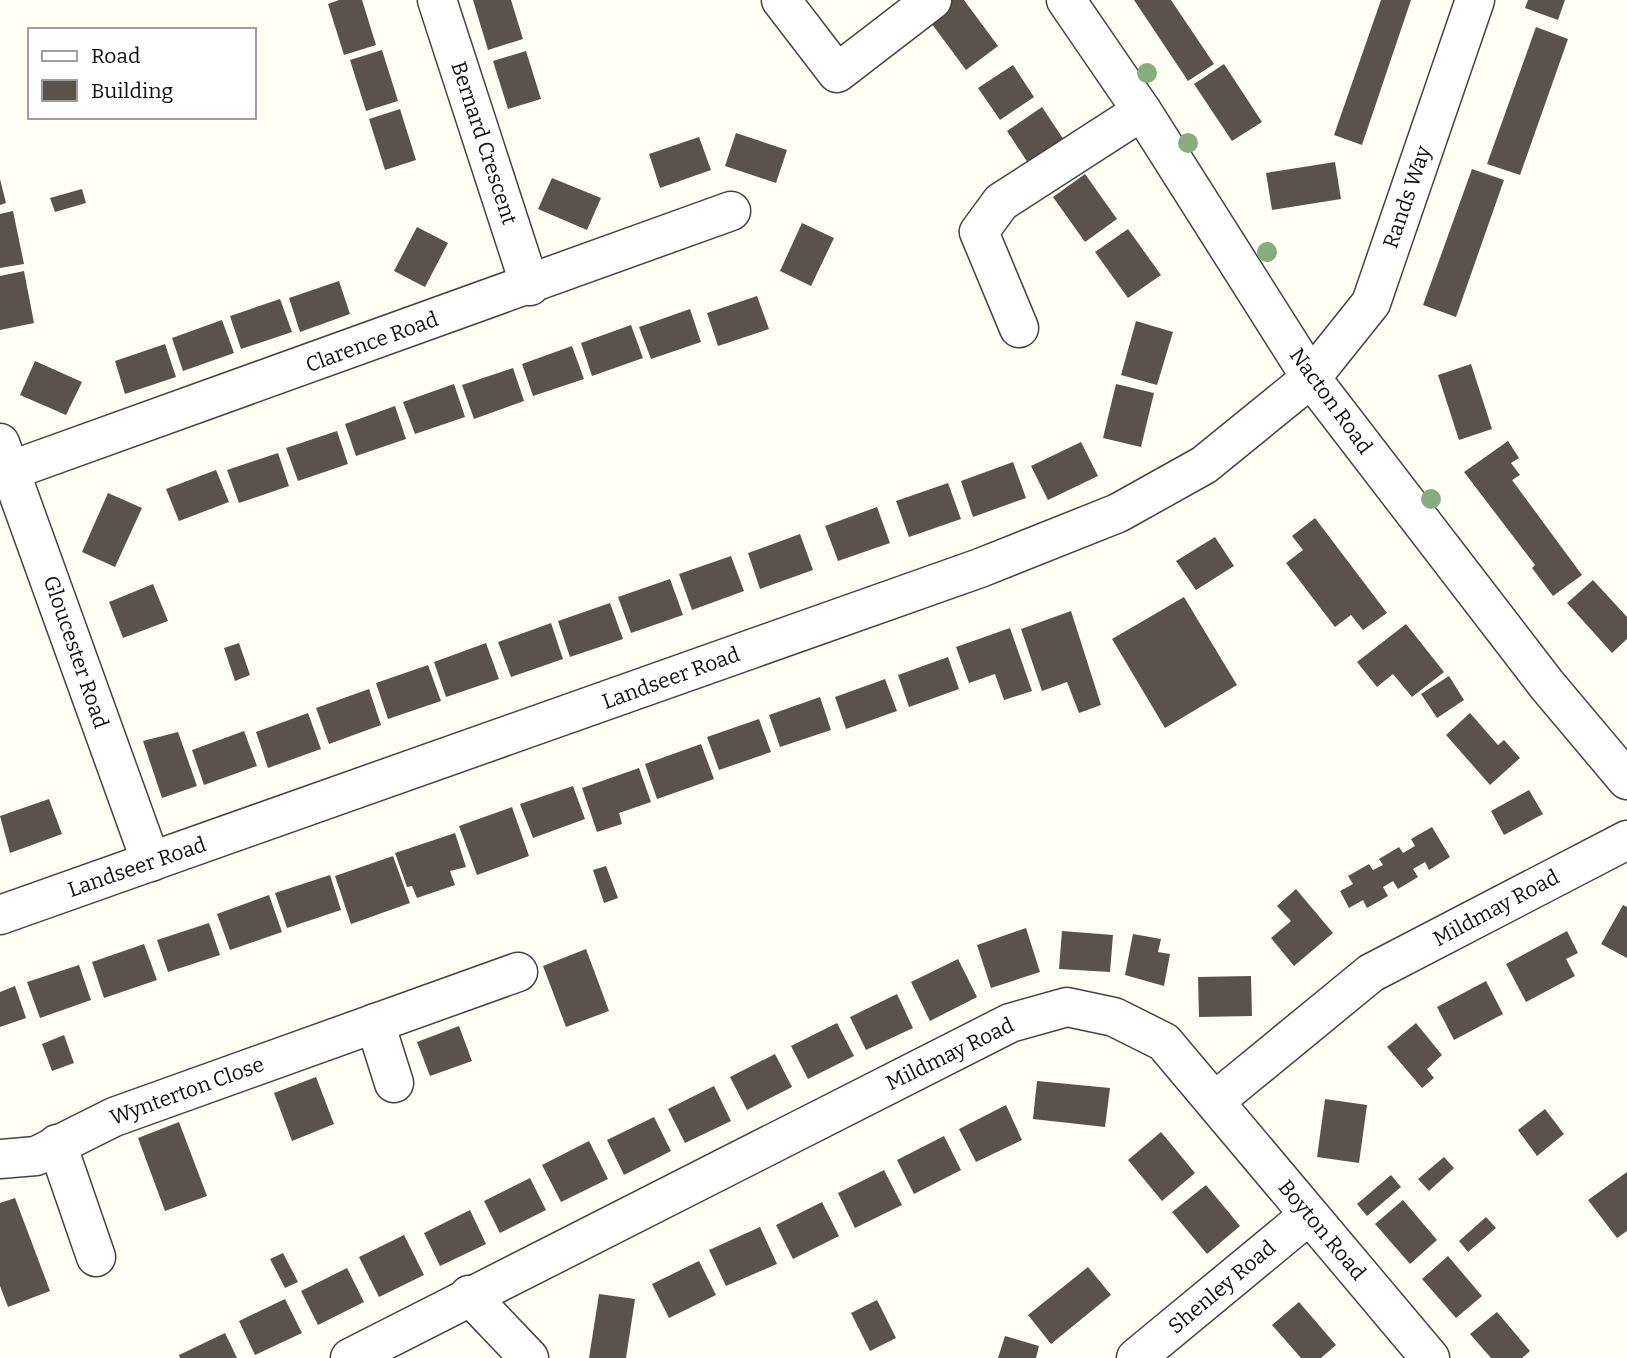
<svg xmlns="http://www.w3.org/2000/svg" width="1627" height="1358" font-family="Bitter,serif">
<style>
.building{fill:#59534c}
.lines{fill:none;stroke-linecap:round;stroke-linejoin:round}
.minor-casing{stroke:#434343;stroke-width:41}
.minor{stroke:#fff;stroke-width:38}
.tree{fill:#88ac7f}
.labels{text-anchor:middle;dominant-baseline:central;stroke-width:7;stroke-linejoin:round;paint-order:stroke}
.street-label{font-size:21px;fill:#101010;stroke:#fff}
</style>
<rect width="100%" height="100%" fill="#fffef3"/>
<g class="building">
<polygon points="339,0 362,0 376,45 344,55 328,4"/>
<polygon points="473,0 511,0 523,39 488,50"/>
<polygon points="946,0 964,0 998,46 966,70 926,16"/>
<polygon points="1134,0 1171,0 1214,64 1188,81"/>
<polygon points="1381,0 1411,0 1362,145 1334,135"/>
<polygon points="1528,0 1565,0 1558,20 1525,8"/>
<polygon points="1536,27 1568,39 1520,175 1487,164"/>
<polygon points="382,50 398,101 366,111 350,60"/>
<polygon points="526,51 541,99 508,109 493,61"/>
<polygon points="1224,64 1262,122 1232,141 1194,84"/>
<polygon points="1013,65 1034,97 1000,120 978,88"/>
<polygon points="1042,107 1072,152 1036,175 1007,131"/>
<polygon points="400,109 416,160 385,170 369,119"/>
<polygon points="736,133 787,150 776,183 725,166"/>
<polygon points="699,137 711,170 660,188 649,154"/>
<polygon points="1335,162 1341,199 1272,210 1266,173"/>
<polygon points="1472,169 1504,180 1456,317 1423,305"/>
<polygon points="1085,174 1117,219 1085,242 1053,197"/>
<polygon points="552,178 601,198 587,230 538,209"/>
<polygon points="0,179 6,203 0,205"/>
<polygon points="82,189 86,203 55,212 50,198"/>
<polygon points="13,211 24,264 0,268 0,214"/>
<polygon points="802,223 834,238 811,286 780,271"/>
<polygon points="417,227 448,243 425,287 394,271"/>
<polygon points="1128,229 1161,275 1128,298 1095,252"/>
<polygon points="24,271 34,323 0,330 0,276"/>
<polygon points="339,281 350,314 300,332 289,298"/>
<polygon points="757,296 769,329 718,346 707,313"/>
<polygon points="280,299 292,332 241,349 230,316"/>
<polygon points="690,309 701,342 651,359 639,327"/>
<polygon points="222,320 234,353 183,371 172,338"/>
<polygon points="1136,321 1173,332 1157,385 1121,375"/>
<polygon points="631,325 643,358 592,376 581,343"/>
<polygon points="165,344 176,377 125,394 115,361"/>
<polygon points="572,346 584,379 533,396 522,364"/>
<polygon points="35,361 82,382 66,415 20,395"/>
<polygon points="1471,364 1492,429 1459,440 1438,375"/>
<polygon points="513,368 524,401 474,419 462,385"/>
<polygon points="454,384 465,417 415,434 403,402"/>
<polygon points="1116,384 1154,393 1141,447 1103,438"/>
<polygon points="395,406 406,439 356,456 345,424"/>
<polygon points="337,431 348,464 298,481 286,448"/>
<polygon points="1508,441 1519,458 1511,463 1520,475 1512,480 1582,575 1553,596 1532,568 1535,565 1464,472"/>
<polygon points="1081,442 1098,476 1048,500 1031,466"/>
<polygon points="278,453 289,486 239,503 227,470"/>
<polygon points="1013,462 1026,498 973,517 961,481"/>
<polygon points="216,470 229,502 179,521 166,489"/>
<polygon points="948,483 961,519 909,537 896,501"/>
<polygon points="108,493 142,508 115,567 82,552"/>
<polygon points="877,507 890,543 838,561 825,526"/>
<polygon points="1315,518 1387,613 1363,630 1351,615 1335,627 1286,563 1303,550 1292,536"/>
<polygon points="800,534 813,570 760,589 748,553"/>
<polygon points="1215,537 1234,566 1196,590 1176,561"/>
<polygon points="731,556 744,591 692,610 679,574"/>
<polygon points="670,579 683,615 631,633 618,597"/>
<polygon points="1593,580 1627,617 1627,639 1612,653 1567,603"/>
<polygon points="153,584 168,621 123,638 109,602"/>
<polygon points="1184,597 1237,685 1165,728 1112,639"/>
<polygon points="610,603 623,639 570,657 558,621"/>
<polygon points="1071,611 1101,705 1079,713 1067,682 1042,691 1021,629"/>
<polygon points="551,623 563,659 511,677 498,642"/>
<polygon points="1406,624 1444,672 1412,697 1393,674 1377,687 1357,662"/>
<polygon points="1010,628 1032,691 1004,700 995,674 969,683 956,647"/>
<polygon points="239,643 250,675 235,681 224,648"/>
<polygon points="486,643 499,679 446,697 434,662"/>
<polygon points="948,657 959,689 909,707 898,675"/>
<polygon points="428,665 441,701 388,719 376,683"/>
<polygon points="1449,676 1464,700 1437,718 1421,694"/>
<polygon points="885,679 897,711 846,729 835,697"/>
<polygon points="369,689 381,725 329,744 316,708"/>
<polygon points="820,697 831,730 780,747 769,715"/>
<polygon points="308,713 321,749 268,768 256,732"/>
<polygon points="1470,713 1498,745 1504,740 1520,758 1490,785 1446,735"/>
<polygon points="759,719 771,752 719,770 707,737"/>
<polygon points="244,731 257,766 204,785 192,750"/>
<polygon points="178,732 197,786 162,798 143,741"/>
<polygon points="701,744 714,779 657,799 645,764"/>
<polygon points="639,768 651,802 619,813 622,824 597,832 582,788"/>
<polygon points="573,786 585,819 533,838 520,804"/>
<polygon points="1529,790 1543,814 1504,835 1491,811"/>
<polygon points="49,799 62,834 10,853 0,816"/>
<polygon points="512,807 529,856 477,875 459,826"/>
<polygon points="1432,827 1450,857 1429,870 1425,862 1413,869 1418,877 1398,889 1393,881 1383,887 1388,896 1367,908 1363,900 1349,908 1340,891 1353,884 1348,876 1369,864 1373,870 1383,865 1379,859 1399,847 1403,853 1415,846 1411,839"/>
<polygon points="455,833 466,867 450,871 455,885 417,898 412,886 407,887 395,853"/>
<polygon points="393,856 410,903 351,924 335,876"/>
<polygon points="606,866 618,898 604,903 593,870"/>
<polygon points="330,875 341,910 287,928 275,893"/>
<polygon points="1296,889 1333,933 1294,966 1271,938 1291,921 1277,906"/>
<polygon points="269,895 282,932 230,950 217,914"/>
<polygon points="1623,905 1627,907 1627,958 1601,944"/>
<polygon points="209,923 220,955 168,972 157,940"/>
<polygon points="1026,928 1040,972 991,988 977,945"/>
<polygon points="1062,931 1113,935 1110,972 1059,969"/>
<polygon points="1567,931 1578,953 1566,959 1575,976 1526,1002 1506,964"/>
<polygon points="1133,934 1161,939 1158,952 1170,954 1164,986 1125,975"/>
<polygon points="144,944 157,980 104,998 92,962"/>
<polygon points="586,949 609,1011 566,1027 543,966"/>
<polygon points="958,959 977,997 930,1021 911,982"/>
<polygon points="79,965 91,1000 40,1018 27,982"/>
<polygon points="1251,976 1252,1016 1199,1017 1198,977"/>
<polygon points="1486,981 1503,1014 1454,1040 1437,1007"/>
<polygon points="15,986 26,1018 0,1027 0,992"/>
<polygon points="897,994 913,1028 866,1050 850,1017"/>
<polygon points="837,1023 854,1056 808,1079 791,1046"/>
<polygon points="1416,1023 1442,1055 1427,1069 1434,1078 1422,1088 1387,1047"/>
<polygon points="459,1026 472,1061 430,1076 417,1042"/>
<polygon points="64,1035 74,1063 52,1071 42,1044"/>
<polygon points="775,1054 792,1087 747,1110 730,1077"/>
<polygon points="316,1077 334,1124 292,1141 274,1093"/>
<polygon points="1037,1081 1110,1088 1105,1127 1033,1119"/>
<polygon points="714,1086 731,1121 685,1143 668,1109"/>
<polygon points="1325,1099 1367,1105 1359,1163 1317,1157"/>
<polygon points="1006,1105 1022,1140 976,1162 959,1129"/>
<polygon points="1545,1109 1564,1134 1537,1156 1518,1130"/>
<polygon points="654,1117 671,1151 624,1175 607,1140"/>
<polygon points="179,1122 207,1196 165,1211 138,1138"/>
<polygon points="1161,1132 1195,1173 1162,1201 1128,1160"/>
<polygon points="944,1136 961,1170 914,1194 897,1160"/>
<polygon points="589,1141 608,1179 561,1202 542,1165"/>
<polygon points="1444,1157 1454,1168 1429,1191 1418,1179"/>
<polygon points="884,1170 902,1205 855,1228 838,1193"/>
<polygon points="1627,1172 1627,1231 1617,1238 1588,1200"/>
<polygon points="1391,1175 1401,1187 1367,1216 1357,1204"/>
<polygon points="530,1178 546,1210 500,1233 484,1201"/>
<polygon points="1206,1185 1240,1226 1207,1254 1172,1212"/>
<polygon points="15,1198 50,1291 8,1307 0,1286 0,1203"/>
<polygon points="1403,1200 1437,1240 1410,1264 1375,1224"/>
<polygon points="822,1202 839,1236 793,1259 776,1225"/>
<polygon points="470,1210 486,1244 440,1266 424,1233"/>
<polygon points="1486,1217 1496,1228 1468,1252 1459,1241"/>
<polygon points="760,1227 777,1264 726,1286 709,1250"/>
<polygon points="404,1235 424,1275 379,1297 359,1257"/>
<polygon points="283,1253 298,1282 285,1288 270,1259"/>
<polygon points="1448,1256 1482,1296 1456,1318 1422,1279"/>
<polygon points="699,1261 716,1295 669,1318 652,1284"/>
<polygon points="1088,1267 1111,1295 1051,1344 1028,1315"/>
<polygon points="347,1268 364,1302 318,1325 301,1291"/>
<polygon points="599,1294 635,1299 626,1358 589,1358"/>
<polygon points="285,1299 302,1333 255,1355 239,1321"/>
<polygon points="877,1300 896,1338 870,1351 851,1313"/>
<polygon points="1299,1302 1336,1345 1321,1358 1301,1358 1272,1325"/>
<polygon points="1497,1312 1530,1351 1522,1358 1491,1358 1470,1334"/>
<polygon points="225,1333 237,1358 180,1358 179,1355"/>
<polygon points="1005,1336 1039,1346 1036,1358 998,1358"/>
</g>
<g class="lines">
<g class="minor-casing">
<g id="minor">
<polyline points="437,0 530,286"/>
<polyline points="781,0 837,73 932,0"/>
<polyline points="1066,0 1142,111 1311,378 1547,685 1627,780"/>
<polyline points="1019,328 979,232 1001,202 1142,111"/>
<polyline points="0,443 151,862"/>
<polyline points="12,470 731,211"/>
<polyline points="0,915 980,568 1118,513 1204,465 1311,378 1371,303 1475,0"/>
<polyline points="375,1023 394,1083"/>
<polyline points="1215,1101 1371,973 1627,840"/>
<polyline points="57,1144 96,1257"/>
<polyline points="0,1159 36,1156 114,1117 518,972"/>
<polyline points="469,1295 529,1358"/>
<polyline points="350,1358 1010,1023 1067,1007 1114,1017 1164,1042 1430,1358"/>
<polyline points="1136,1358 1309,1215"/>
</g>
</g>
<use href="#minor" class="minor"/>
</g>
<g class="tree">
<circle cx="1147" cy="73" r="10"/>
<circle cx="1188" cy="143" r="10"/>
<circle cx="1267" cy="252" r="10"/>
<circle cx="1431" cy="499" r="10"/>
</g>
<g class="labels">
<g class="street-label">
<text transform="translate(484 143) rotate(72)">Bernard Crescent</text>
<text transform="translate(1407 197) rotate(-71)">Rands Way</text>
<text transform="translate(372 342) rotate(-20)">Clarence Road</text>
<text transform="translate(1331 401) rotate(54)">Nacton Road</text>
<text transform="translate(76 652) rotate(71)">Gloucester Road</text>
<text transform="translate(671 678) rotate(-20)">Landseer Road</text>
<text transform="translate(137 867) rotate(-19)">Landseer Road</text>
<text transform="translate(1496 908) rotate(-28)">Mildmay Road</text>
<text transform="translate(950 1054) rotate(-26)">Mildmay Road</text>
<text transform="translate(187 1091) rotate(-20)">Wynterton Close</text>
<text transform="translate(1322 1230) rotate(50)">Boyton Road</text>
<text transform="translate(1222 1287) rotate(-40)">Shenley Road</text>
</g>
</g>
<rect x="28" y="28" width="228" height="91" fill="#ffffff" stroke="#9f9f9f" stroke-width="2"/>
<rect x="42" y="51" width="35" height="10" fill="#ffffff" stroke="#9f9f9f" stroke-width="2"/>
<text x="91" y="63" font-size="21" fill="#101010">Road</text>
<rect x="42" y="80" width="35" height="21" fill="#59534c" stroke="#9f9f9f" stroke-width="2"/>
<text x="91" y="98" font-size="21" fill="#101010">Building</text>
</svg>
